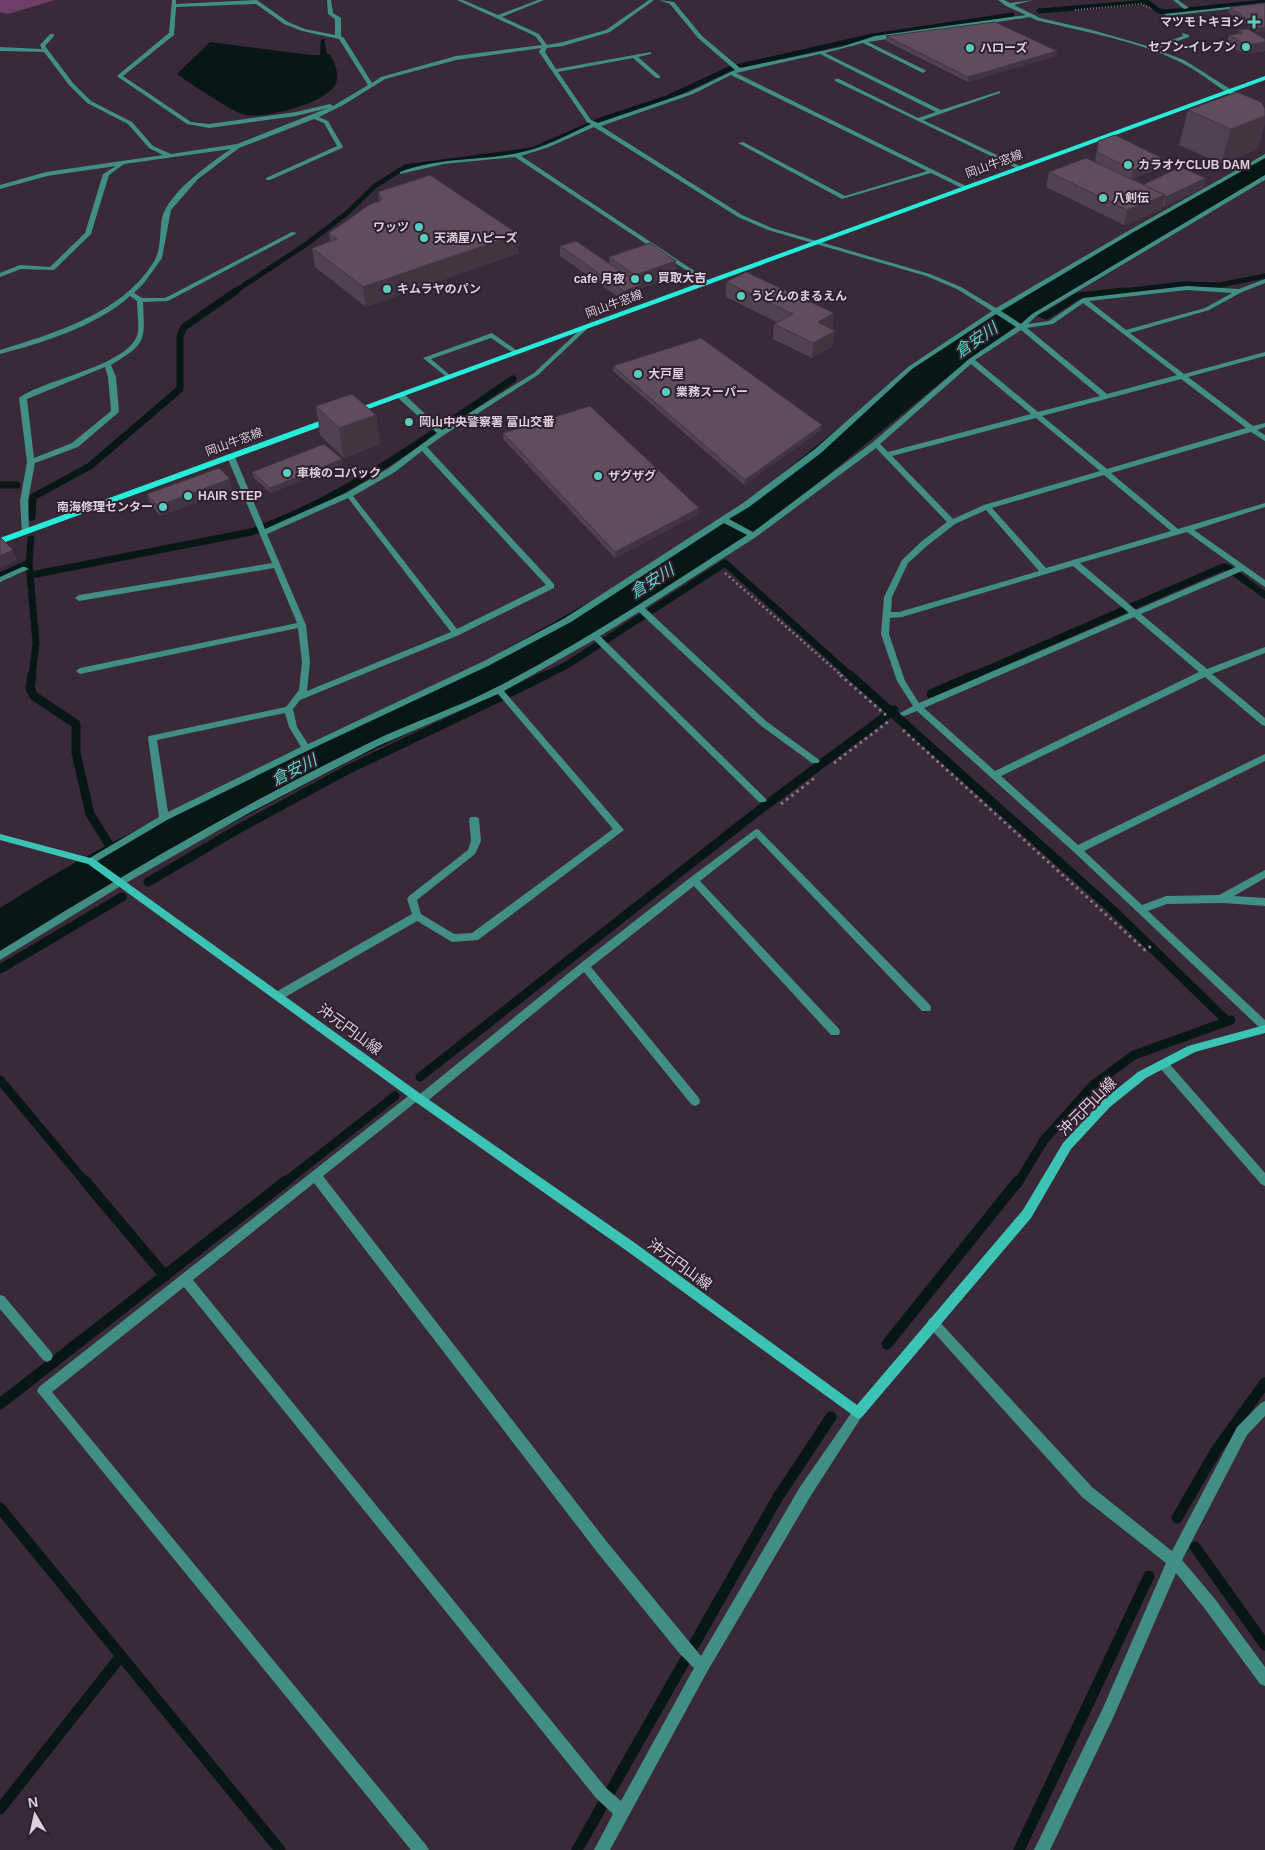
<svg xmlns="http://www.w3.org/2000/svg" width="1265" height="1850" font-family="Arial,'Noto Sans JP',sans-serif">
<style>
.green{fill:#6f3f69}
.water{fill:#071715}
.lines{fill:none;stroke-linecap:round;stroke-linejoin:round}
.stream-far3{stroke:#071715;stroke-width:5}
.stream-far2{stroke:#071715;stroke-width:7}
.stream-far1{stroke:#071715;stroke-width:9}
.stream{stroke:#071715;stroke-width:11}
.river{fill:#071715;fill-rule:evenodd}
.path-far2{stroke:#877985;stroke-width:2;stroke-dasharray:1 2;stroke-linecap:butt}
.path-far1{stroke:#877985;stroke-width:2.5;stroke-dasharray:2 3;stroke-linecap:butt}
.path{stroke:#877985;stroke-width:3;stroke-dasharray:2.5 4;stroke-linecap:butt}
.lane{fill:#418e84;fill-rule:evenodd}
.street{fill:#418e84;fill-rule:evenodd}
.secondary{fill:#3bc4b4;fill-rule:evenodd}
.primary{fill:#25edd9;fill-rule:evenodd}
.wall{fill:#52414f}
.shaded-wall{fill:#423540}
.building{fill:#5f4c5c;stroke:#423540}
.poi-dot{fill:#59cebf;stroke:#301f2d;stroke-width:2}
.labels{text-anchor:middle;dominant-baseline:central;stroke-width:4;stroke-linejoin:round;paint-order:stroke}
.far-poi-label{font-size:12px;font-weight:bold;fill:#dcd1da;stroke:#301f2d;text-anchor:start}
.far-street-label{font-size:12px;fill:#dcd1da;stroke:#301f2d}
.street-label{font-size:15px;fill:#dcd1da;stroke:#301f2d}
.water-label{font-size:16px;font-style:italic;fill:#58d6c6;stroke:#301f2d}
</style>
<rect width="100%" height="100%" fill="#3a2938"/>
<polygon class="green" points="0,0 55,0 8,14 0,12"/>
<path class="water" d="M321,39H327L324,41L327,54H330C334,62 340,74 336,83C328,103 265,119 245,115C234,113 188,82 177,74L210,42L311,55H320Z"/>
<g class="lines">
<g class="stream-far3">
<polyline points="1039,11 1147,2 1159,11 1166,12 1265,2"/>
<polyline points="234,292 308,243 347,213 375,186 405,167 532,150 603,119 669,97 729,69 744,65 873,36 1012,15"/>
<polyline points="1114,292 1183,284 1220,285 1265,276"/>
</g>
<g class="stream-far2">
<polyline points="1024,307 1033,311"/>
<polyline points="1041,314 1046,316 1078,296 1125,291"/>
<polyline points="0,485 17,485"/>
<polyline points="32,517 33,497 90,466 180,389 180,336 184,327 236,291"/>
<polyline points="31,539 29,563 36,643 32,676"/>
<path d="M31,575L251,532C348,497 428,436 513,379"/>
<polyline points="0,576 29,563"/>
<polyline points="544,676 567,665 725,563 851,676"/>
<polyline points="972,676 1223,567 1228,568 1265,595"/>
</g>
<g class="stream-far1">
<polyline points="32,675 30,688 34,696 76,724 76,753 90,814 108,843"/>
<polyline points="850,675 1114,911 1227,1021"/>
<polyline points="931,694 975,675"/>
<polyline points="121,853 126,857"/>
<polyline points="148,882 238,829 347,770 546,675"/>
<polyline points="0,969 122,897"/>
<polyline points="420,1077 754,814 894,710"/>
<polyline points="0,1080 86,1183"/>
<polyline points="284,1183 395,1096"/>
<polyline points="1018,1183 1044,1140 1093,1085 1134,1055 1231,1020"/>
</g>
<g class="stream">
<polyline points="85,1181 165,1276"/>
<polyline points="887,1344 1018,1181"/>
<polyline points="0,1404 286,1181"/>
<polyline points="0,1508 280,1850"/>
<polyline points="1177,1518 1217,1449 1265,1383"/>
<polyline points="1195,1547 1265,1645"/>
<polyline points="0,1809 121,1656"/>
<polyline points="577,1850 778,1497 831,1417"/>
<polyline points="1019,1850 1149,1576"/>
</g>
<polygon class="river" points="1265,158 1265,180 1025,320 945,379 764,527 628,615 510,685 350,761 143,870 84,904 18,947 0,953 0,908 48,878 109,844 318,739 478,665 598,597 736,511 919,363 1001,306 1254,161"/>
<polyline class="path-far2" points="1075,10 1141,4 1152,9"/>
<polyline class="path-far1" points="725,573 842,676"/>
<g class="path">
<polyline points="840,675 887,716"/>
<polyline points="903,730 1145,950 1153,945"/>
<polyline points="834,763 889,721"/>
<polyline points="781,804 816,777"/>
</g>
<polygon class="lane" points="492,333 519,352 519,354 515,354 491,338 431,359 451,376 451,378 449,379 423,358"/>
<g class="street">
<path d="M172,0H176V4L257,0L288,22L305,29L335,35V19L328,14L327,0H331L333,13L341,18V36L344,38L372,83L381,77L456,56L542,45L535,36L457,0H463L498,15L538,0H544L502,17L539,34L547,45L563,42L606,30L649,0H654L610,32L563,46L547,48L545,52L556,69L651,52V54L638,57L660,76V78H656L633,58L558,72L591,120L598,123L689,92L735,70L698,38L670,4L659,0L674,2L702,36L740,68L841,47L875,36L1026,15L1006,6L998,0H1004L1010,3L1033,0L1014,5L1040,18L1092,30L1151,47L1183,36L1182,33L1189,35V37L1155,49L1184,60L1265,111V115C1236,103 1208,76 1180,62C1136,40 1084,32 1036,20L1030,17L868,42L925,70L926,71L923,73L863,43L825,53L941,110L1000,91V93L923,120L1022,167L1023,168L1020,170L835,81V79H839L918,118L936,112L820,54L736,73L968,187L969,188L966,190L931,173L842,199L738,143L743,142L845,196L927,171L731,75L693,94L601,126L742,215L772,228L930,274L961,287L996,308L1128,231L1265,154V158L1132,233L1001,311L1021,324L1032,314L1265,175V180L1036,316L1028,324L1049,321L1083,298L1187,286L1239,289L1265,279V283L1242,292L1209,310L1130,333L1184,374L1265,352V356L1188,377L1253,426L1265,423V427L1257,430L1265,435V441L1251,432L1111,473L1178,529L1265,503V507L1194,530L1265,580V587L1242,571L1141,614L1207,669L1265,647V653L1212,674L1265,718V726L1262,725L1205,677L1001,776L1078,845L1265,754V761L1084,851L1142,905L1166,896L1219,895L1265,870V878L1234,896L1265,898V906L1222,903L1167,904L1148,911L1265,1020V1030L1261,1029L1074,852L917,711L904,716L901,715L900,713L913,706L897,681L881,634L884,597L902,560L922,541L947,522L876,448L756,537L645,608L766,721L818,759L820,761L818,763H812L760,725L639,612L600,636L765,798L767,800L765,802H759L594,640L504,691L624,830L478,940L452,942L417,921L282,999H274L273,996L274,993L412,914L407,899L409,896L468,850L471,841L469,819L471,817H477L479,819L481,841L475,854L417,900L421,914L454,934L472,933L613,829L498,694L378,746L249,813L124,884L0,960V951C121,876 243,804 371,742C412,722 457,708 497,687C584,642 665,588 747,535L724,523L571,622L488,666L309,750L167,820L94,863H88L86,861L88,859L159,817L148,738L149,736L286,707L299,690L302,662L298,628L80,674L76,671L80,668L297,623L274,568L79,601L75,598L79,595L272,563L227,457L228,455H234L235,457L265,529L346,493L389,468L437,433L397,397V393H403L442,430L534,373L583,327L588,328L538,375L444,435L427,447L554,584V588L459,635L300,700L293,709L297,727L308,744L482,662L565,618L743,503L815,449L908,367L992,311L957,289L926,276L768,230L738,217L594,127L549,147L521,156L711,282V284H707L515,157L444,164L400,174V172C439,157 478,161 518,153C544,148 567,135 591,124L587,122L539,52L541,48L456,60L385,79L345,104L319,117L328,121L343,147L342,148L270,180H266V178L337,146L324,123L314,119L239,148L198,179L171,210L162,258L144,283L134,293L142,298H165L292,232L297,233L168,301L143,302C145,343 146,343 111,365L116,377L119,412L78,447L35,463L28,501L29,532L28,534H22L20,501L27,462L19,398C44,379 133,365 138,332C139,322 137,311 137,301L130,296C97,326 42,343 0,354V350C54,333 121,314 153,263C162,250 159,233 162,218C168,193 210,163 231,149L124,164L109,175L91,234L54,270L21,269L0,277V273L20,265L50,267L85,233L103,174L116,166L47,176L0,189V185L46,172L163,155L149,148L128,124L87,103L69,85L44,52L0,51V47L42,49L40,45L50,34H54V36L45,46L73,83L91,101L132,122L153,146L171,154L237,144L328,108L296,116L209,128L187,124L118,77V75L169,33ZM256,4L284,24L302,31L339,39L368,85L333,106L330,104L296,112L209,124L191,122L123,76L174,35L176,7ZM1187,290L1232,293L1205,308L1126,330L1089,301ZM1083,303L1177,375L1107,394L1027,328L1053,324ZM996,314L1016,327L969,359L873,442L753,532L729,519L749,507L821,453L912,369ZM1021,330L1100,396L1038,412L975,360ZM971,364L1031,414L888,452L880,444ZM105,367L108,377L111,411L72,443L34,458L27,399ZM1181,379L1246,428L1107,469L1042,416ZM1036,418L1100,471L984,505L953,519L892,456ZM422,451L546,585L457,629L353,496L395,472ZM1104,475L1171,531L1046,568L992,508ZM348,498L451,632L307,691L310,662L306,625L267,534ZM986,510L1039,571L899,612H891L892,597L908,563L928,545L955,524ZM1187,532L1236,567L1136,610L1080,563ZM1073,566L1129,613L919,703L905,681L889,634L890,618L902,617ZM1134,617L1199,672L995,771L924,708ZM285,713L289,727L301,747L168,812L157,740Z"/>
<polygon points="1173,0 1178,0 1189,8 1184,9"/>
<polygon points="1265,3 1265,5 1167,16 1164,14"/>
<polygon points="22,567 25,567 29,569 0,582 0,577"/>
<path d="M756,829L759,830L930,1005L931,1008L930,1011H922L756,837L700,881L839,1029L840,1032L839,1035H831L694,886L591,967L699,1098L700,1101L699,1104L695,1106L691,1104L584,972L425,1103L421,1105L416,1102L323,1176L607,1542L701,1656L800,1487L854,1409L858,1407L862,1409L864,1413L810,1497L707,1672L610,1850H594L613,1814L596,1798L184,1287L52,1392L426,1845L429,1850H411L37,1391L39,1387L412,1093L416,1091L420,1094L581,963L691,877ZM314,1183L597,1552L679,1653L694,1668L621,1801L606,1788L193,1280Z"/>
<polygon points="1163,1060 1167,1061 1265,1173 1265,1186 1261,1184 1159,1067 1158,1064 1159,1061"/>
<polygon points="0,1295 4,1296 51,1352 53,1356 51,1360 47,1362 43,1360 0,1309"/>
<polygon points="933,1317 937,1319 1092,1487 1172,1551 1237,1427 1261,1403 1265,1401 1265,1416 1247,1435 1182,1560 1215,1599 1265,1667 1265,1686 1260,1684 1205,1609 1176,1573 1113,1718 1050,1850 1034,1850 1103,1708 1166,1563 1082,1497 929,1327 927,1323 929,1319"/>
</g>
<polygon class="secondary" points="0,834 94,859 425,1097 635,1243 857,1405 1023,1210 1063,1143 1102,1101 1138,1072 1188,1046 1265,1025 1265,1033 1195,1052 1146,1078 1110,1107 1071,1149 1031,1218 862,1417 858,1419 627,1251 417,1103 88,864 0,840"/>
<g class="primary">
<polygon points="1265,76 1265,80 355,414 352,415 347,412"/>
<polygon points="333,416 336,417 336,421 0,544 0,538"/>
</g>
</g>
<g class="wall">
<polygon points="1265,3 1265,32 1257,32 1228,12 1230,7"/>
<polygon points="1239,30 1265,39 1265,51 1244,54 1227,44 1229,35 1239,33"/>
<polygon points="886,36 1057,51 1056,56 968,82 886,41"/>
<polygon points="1237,92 1258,149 1221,164 1179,145 1188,110"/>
<polygon points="1098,141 1161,168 1131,179 1143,185 1204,188 1164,207 1162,206 1161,210 1124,225 1046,187 1049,172 1113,171 1095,162"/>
<polygon points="378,192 519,253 366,307 315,267 312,248 330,242 329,233 379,201"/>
<polygon points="560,246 610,264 609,257 676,276 641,288 641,296 624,301 560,256"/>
<polygon points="726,282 833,329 832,329 833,346 812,358 773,339 774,324 777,322 726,297"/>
<polygon points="613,366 821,430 744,485 613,371"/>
<polygon points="316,406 376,415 380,444 344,458 320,435"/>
<polygon points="503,433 699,508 699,514 615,558 503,439"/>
<polygon points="342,459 343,464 271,493 253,477 252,472"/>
<polygon points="232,490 160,516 150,504 147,494"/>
</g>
<g class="shaded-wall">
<polygon points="1265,27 1265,32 1257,32 1258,28"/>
<polygon points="1265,42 1265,51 1244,54 1246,45"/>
<polygon points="1057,51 1056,56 968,82 968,77"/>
<polygon points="1265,116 1265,124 1258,149 1221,164 1231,129"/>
<polygon points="1164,159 1161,168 1131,179 1133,170"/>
<polygon points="1206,178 1204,188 1164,207 1166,197"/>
<polygon points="1165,195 1161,210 1124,225 1127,210"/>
<polygon points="518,234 519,253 366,307 363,287"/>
<polygon points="676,261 676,276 641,288 641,296 624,301 624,291 635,287 635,275"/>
<polygon points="834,313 833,329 816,338 818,322"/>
<polygon points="835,331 833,346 812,358 813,343"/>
<polygon points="376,415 380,444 344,458 339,428"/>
<polygon points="822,425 821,430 744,485 745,480"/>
<polygon points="342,459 343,464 271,493 270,488"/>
<polygon points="230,479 232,490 160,516 158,506"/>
<polygon points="699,508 699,514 615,558 615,552"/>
<polygon points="13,550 17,561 0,568 0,556"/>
</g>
<g class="building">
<polygon points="1265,3 1265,27 1258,28 1230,7"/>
<polygon points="995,22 1057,51 968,77 886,36"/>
<polygon points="1248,29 1265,39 1265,42 1246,45 1229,35 1243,33 1239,30"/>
<polygon points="1237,92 1261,102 1265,109 1265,116 1231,129 1188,110"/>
<polygon points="1115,135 1164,159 1133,170 1097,152 1098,141"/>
<polygon points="1086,158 1165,195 1127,210 1049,172"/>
<polygon points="1180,167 1206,178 1166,197 1165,196 1165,195 1143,185"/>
<polygon points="430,175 518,234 363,287 312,248 337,239 329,233 369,205 382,200 378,192"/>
<polygon points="576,241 641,285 624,291 560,246"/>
<polygon points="650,243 676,261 635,275 609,257"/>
<polygon points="746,272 834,313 818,322 835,331 813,343 774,324 793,314 726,282"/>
<polygon points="701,338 822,425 745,480 613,366"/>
<polygon points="352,394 376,415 339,428 316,406"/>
<polygon points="590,406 699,508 615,552 503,433"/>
<polygon points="324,444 342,459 270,488 252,472"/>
<polygon points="219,468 230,479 158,506 147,494"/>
<polygon points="0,538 1,538 13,550 0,556"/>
</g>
<g class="poi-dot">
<path d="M1251.5 14.5h5v5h5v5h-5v5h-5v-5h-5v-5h5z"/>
<circle cx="1246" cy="47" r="5"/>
<circle cx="970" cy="48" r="5"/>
<circle cx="1128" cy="165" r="5"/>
<circle cx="1103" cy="198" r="5"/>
<circle cx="419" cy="227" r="5"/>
<circle cx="424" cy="238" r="5"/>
<circle cx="648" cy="278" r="5"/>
<circle cx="635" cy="279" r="5"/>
<circle cx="387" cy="289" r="5"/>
<circle cx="741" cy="296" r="5"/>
<circle cx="638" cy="374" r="5"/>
<circle cx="666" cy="392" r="5"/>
<circle cx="409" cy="422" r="5"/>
<circle cx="287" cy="473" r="5"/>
<circle cx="598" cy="476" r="5"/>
<circle cx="188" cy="496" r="5"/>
<circle cx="163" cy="507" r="5"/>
</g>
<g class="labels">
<g class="far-poi-label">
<text x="1244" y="22" text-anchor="end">マツモトキヨシ</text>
<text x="1236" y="47" text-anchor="end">セブン-イレブン</text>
<text x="980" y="48">ハローズ</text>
<text x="1138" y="165">カラオケCLUB DAM</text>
<text x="1113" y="198">八剣伝</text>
<text x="409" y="227" text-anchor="end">ワッツ</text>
<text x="434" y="238">天満屋ハピーズ</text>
<text x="658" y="278">買取大吉</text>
<text x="625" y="279" text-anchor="end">cafe 月夜</text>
<text x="397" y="289">キムラヤのパン</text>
<text x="751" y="296">うどんのまるえん</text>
<text x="648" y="374">大戸屋</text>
<text x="676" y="392">業務スーパー</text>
<text x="419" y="422">岡山中央警察署 富山交番</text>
<text x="297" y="473">車検のコバック</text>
<text x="608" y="476">ザグザグ</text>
<text x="198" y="496">HAIR STEP</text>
<text x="153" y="507" text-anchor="end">南海修理センター</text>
</g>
<g class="far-street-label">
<text transform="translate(994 164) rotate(-20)">岡山牛窓線</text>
<text transform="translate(614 304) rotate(-20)">岡山牛窓線</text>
<text transform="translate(234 442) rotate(-20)">岡山牛窓線</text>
</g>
<g class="street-label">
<text transform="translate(350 1029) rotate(36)">沖元円山線</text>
<text transform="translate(1087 1106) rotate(-45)">沖元円山線</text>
<text transform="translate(680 1264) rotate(36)">沖元円山線</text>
</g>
<g class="water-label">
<text transform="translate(976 340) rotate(-35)">倉安川</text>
<text transform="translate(652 581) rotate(-32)">倉安川</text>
<text transform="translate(294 770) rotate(-27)">倉安川</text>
</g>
</g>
<g transform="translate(35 1815) rotate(351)" stroke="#301f2d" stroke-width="4" paint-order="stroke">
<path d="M0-4L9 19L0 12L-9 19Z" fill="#dcd1da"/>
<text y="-8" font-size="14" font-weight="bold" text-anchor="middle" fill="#dcd1da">N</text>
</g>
</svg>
